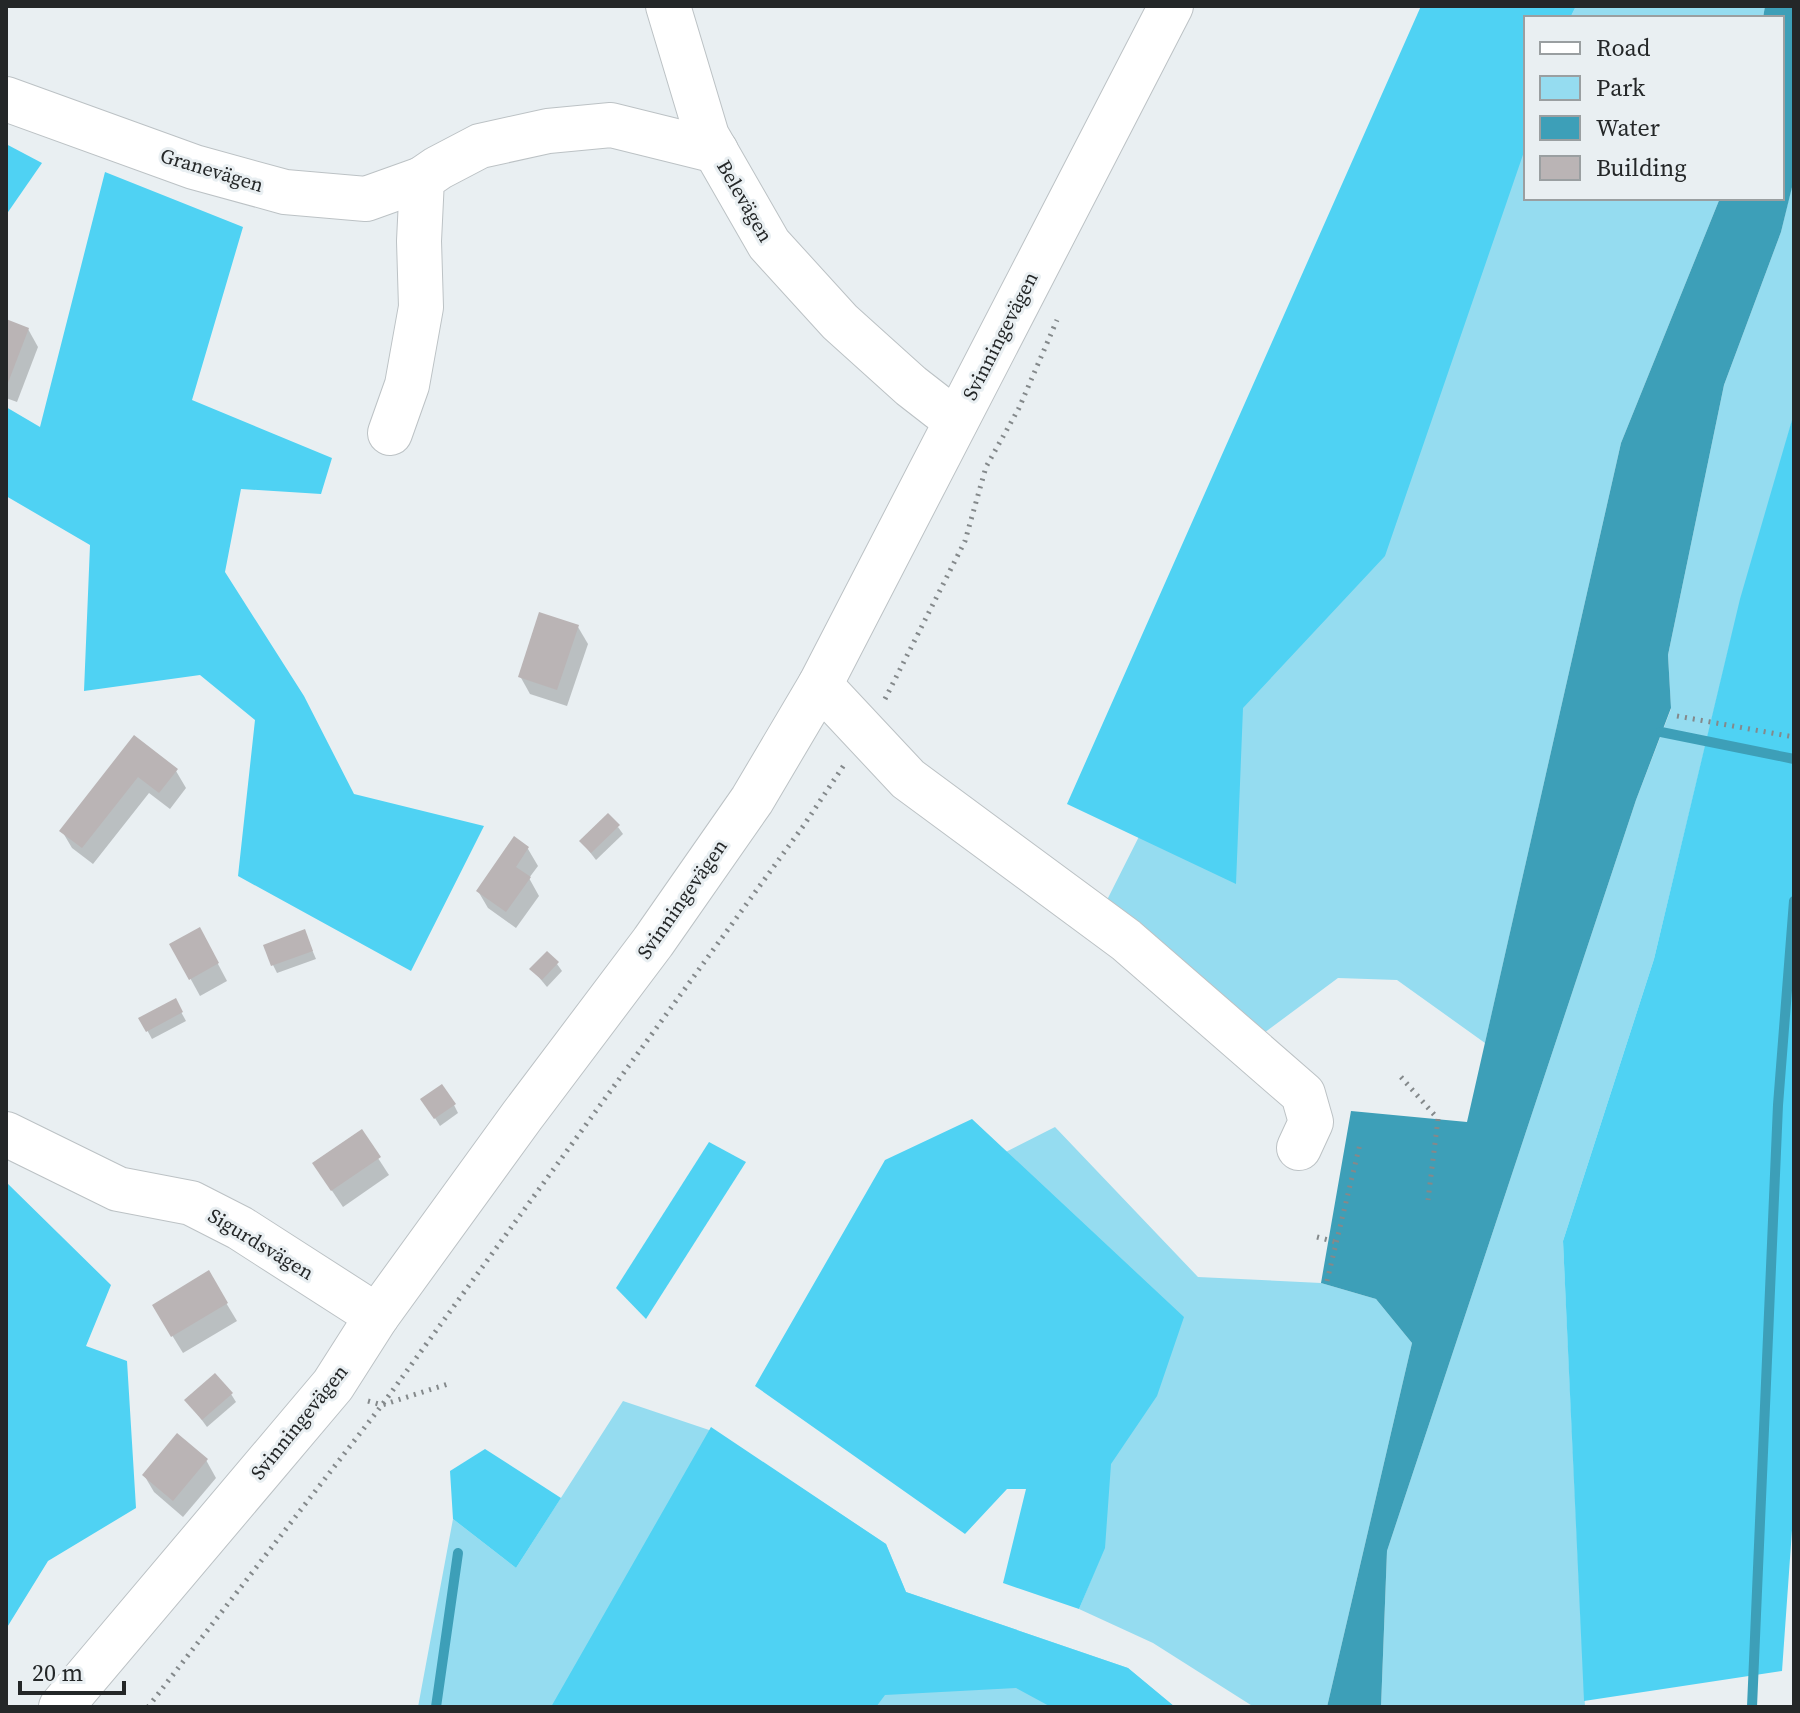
<svg xmlns="http://www.w3.org/2000/svg" width="1800" height="1713" font-family="'Source Serif 4',serif">
<style>
.green{fill:#95dcf0}
.forest{fill:#4fd2f3}
.water{fill:#3d9fb8}
.shadow{fill:#0003}
.lines{fill:none;stroke-linecap:round;stroke-linejoin:round}
.stream{stroke:#3d9fb8;stroke-width:10}
.building{fill:#bab4b5}
.minor-casing{stroke:#bcc2c5;stroke-width:46}
.major-casing{stroke:#bcc2c5;stroke-width:46}
.path{stroke:#84898b;stroke-width:5;stroke-dasharray:2 6;stroke-linecap:butt}
.minor{stroke:#fff;stroke-width:44}
.major{stroke:#fff;stroke-width:44}
.labels{text-anchor:middle;dominant-baseline:central;stroke-width:6;stroke-linejoin:round;paint-order:stroke}
.street-label{font-size:20px;fill:#242728;stroke:#e9eff2}
</style>
<rect width="100%" height="100%" fill="#e9eff2"/>
<g class="green">
<polygon points="1576,6 1765,6 1763,18 1570,18"/>
<polygon points="1526,101 1526,198 1720,198 1621,443 1485,1043 1397,980 1338,978 1264,1033 1107,900 1229,658"/>
<polygon points="1794,177 1794,414 1731,639 1654,959 1563,1241 1585,1707 1381,1707 1387,1551 1636,800 1671,709 1668,655 1724,385 1781,232"/>
<polygon points="1055,1127 1198,1277 1321,1283 1376,1299 1412,1343 1327,1707 1254,1707 1153,1643 1079,1609 1104,1548 892,1210"/>
<polygon points="623,1401 718,1433 886,1544 906,1592 1128,1668 1175,1707 418,1707 453,1519 516,1568"/>
</g>
<g class="forest">
<polygon points="1421,6 1576,6 1570,18 1526,18 1526,146 1385,556 1243,708 1236,884 1067,804"/>
<polygon points="6,144 42,163 6,215"/>
<polygon points="105,172 243,227 192,400 332,458 321,494 241,489 225,572 304,696 354,794 484,826 411,971 238,876 255,720 200,675 84,691 90,545 6,496 6,407 40,427"/>
<polygon points="1794,413 1794,1502 1782,1671 1584,1701 1563,1241 1654,959 1740,599"/>
<polygon points="972,1119 1184,1317 1157,1396 1111,1464 1105,1548 1079,1609 1003,1583 1026,1489 1007,1489 965,1534 755,1386 885,1160"/>
<polygon points="709,1142 746,1162 646,1319 616,1288"/>
<polygon points="6,1182 111,1285 86,1346 127,1361 136,1508 48,1561 6,1629"/>
<polygon points="711,1427 886,1544 906,1592 1128,1668 1175,1707 1051,1707 1016,1688 885,1695 876,1707 551,1707"/>
<polygon points="485,1449 561,1498 516,1568 453,1519 450,1471"/>
</g>
<polygon class="water" points="1765,6 1794,6 1794,179 1781,232 1724,385 1668,655 1671,708 1636,800 1387,1551 1381,1707 1327,1707 1412,1343 1376,1299 1321,1283 1351,1111 1467,1122 1621,443 1720,198 1782,198 1782,18 1763,18"/>
<g class="shadow">
<polygon points="6,321 28,329 38,347 17,402 6,398"/>
<polygon points="578,627 588,644 567,706 530,694 520,676"/>
<polygon points="134,738 176,771 186,788 170,809 149,793 93,864 72,848 62,831"/>
<polygon points="618,827 623,834 596,860 582,842"/>
<polygon points="514,839 528,849 538,866 529,878 539,896 516,928 488,908 478,891"/>
<polygon points="200,930 227,981 200,996 172,945"/>
<polygon points="304,931 316,959 277,973 273,965"/>
<polygon points="557,964 562,971 547,987 532,969"/>
<polygon points="175,1001 186,1021 152,1039 141,1019"/>
<polygon points="423,1099 454,1105 458,1113 440,1126"/>
<polygon points="361,1132 389,1175 343,1207 314,1164"/>
<polygon points="208,1273 237,1321 183,1353 154,1306"/>
<polygon points="231,1394 236,1402 207,1427 187,1400"/>
<polygon points="206,1460 216,1478 183,1517 154,1492 144,1475"/>
</g>
<g class="lines">
<g class="stream">
<polyline points="1661,732 1794,759"/>
<polyline points="436,1707 458,1553"/>
<polyline points="1752,1707 1778,1105 1794,901"/>
</g>
</g>
<g class="building">
<polygon points="6,319 29,328 6,388"/>
<polygon points="539,612 579,625 557,690 518,677"/>
<polygon points="134,735 178,769 159,793 138,777 82,848 59,831"/>
<polygon points="608,813 620,825 591,853 579,841"/>
<polygon points="514,836 529,847 516,867 531,877 506,912 476,891"/>
<polygon points="200,927 219,963 189,980 169,944"/>
<polygon points="305,929 313,951 271,966 263,945"/>
<polygon points="547,951 559,962 542,980 529,969"/>
<polygon points="176,998 183,1012 146,1032 138,1018"/>
<polygon points="442,1084 456,1104 434,1119 420,1099"/>
<polygon points="362,1129 381,1157 331,1191 312,1163"/>
<polygon points="209,1270 228,1303 171,1337 152,1305"/>
<polygon points="215,1373 233,1393 202,1420 184,1400"/>
<polygon points="177,1433 208,1459 173,1501 142,1475"/>
</g>
<g class="lines">
<g class="minor-casing">
<g id="minor">
<polyline points="668,6 707,136 769,244 840,322 911,386 956,421"/>
<polyline points="6,99 194,167 285,192 366,199 422,179"/>
<polyline points="390,433 407,385 421,307 419,241 422,179 438,168 480,146 548,131 611,125 716,151"/>
<polyline points="820,685 908,779 1126,940 1303,1094 1311,1122 1299,1148"/>
<polyline points="6,1134 118,1189 191,1203 240,1228 377,1316"/>
</g>
</g>
<g class="major-casing">
<polyline id="major" points="61,1707 333,1385 377,1316 522,1116 653,942 752,800 820,685 1171,6"/>
</g>
<g class="path">
<polyline points="885,699 965,541 986,467 1019,408 1057,320"/>
<polyline points="1677,716 1794,737"/>
<polyline points="1401,1077 1438,1119 1428,1200"/>
<polyline points="1317,1237 1336,1242"/>
<polyline points="1327,1281 1360,1144"/>
<polyline points="368,1401 382,1405 451,1383"/>
<polyline points="148,1707 382,1405 804,825 844,765"/>
</g>
<use href="#minor" class="minor"/>
<use href="#major" class="major"/>
</g>
<g class="labels">
<g class="street-label">
<text transform="translate(212 170) rotate(17)">Granevägen</text>
<text transform="translate(745 201) rotate(60)">Belevägen</text>
<text transform="translate(1000 336) rotate(-63)">Svinningevägen</text>
<text transform="translate(682 899) rotate(-55)">Svinningevägen</text>
<text transform="translate(261 1244) rotate(31)">Sigurdsvägen</text>
<text transform="translate(299 1422) rotate(-51)">Svinningevägen</text>
</g>
</g>
<rect width="1800" height="1713" fill="none" stroke="#242728" stroke-width="16"/>
<rect x="1524" y="16" width="260" height="184" fill="#e9eff2" stroke="#9a9fa1" stroke-width="2"/>
<rect x="1540" y="42" width="40" height="12" fill="#ffffff" stroke="#9a9fa1" stroke-width="2"/>
<text x="1596" y="56" font-size="24" fill="#242728">Road</text>
<rect x="1540" y="76" width="40" height="24" fill="#95dcf0" stroke="#9a9fa1" stroke-width="2"/>
<text x="1596" y="96" font-size="24" fill="#242728">Park</text>
<rect x="1540" y="116" width="40" height="24" fill="#3d9fb8" stroke="#9a9fa1" stroke-width="2"/>
<text x="1596" y="136" font-size="24" fill="#242728">Water</text>
<rect x="1540" y="156" width="40" height="24" fill="#bab4b5" stroke="#9a9fa1" stroke-width="2"/>
<text x="1596" y="176" font-size="24" fill="#242728">Building</text>
<path d="M20 1681v12h104v-12" fill="none" stroke="#242728" stroke-width="4"/>
<text x="32" y="1681" font-size="24" fill="#242728" stroke="#e9eff2" stroke-width="6" paint-order="stroke">20 m</text>
</svg>
